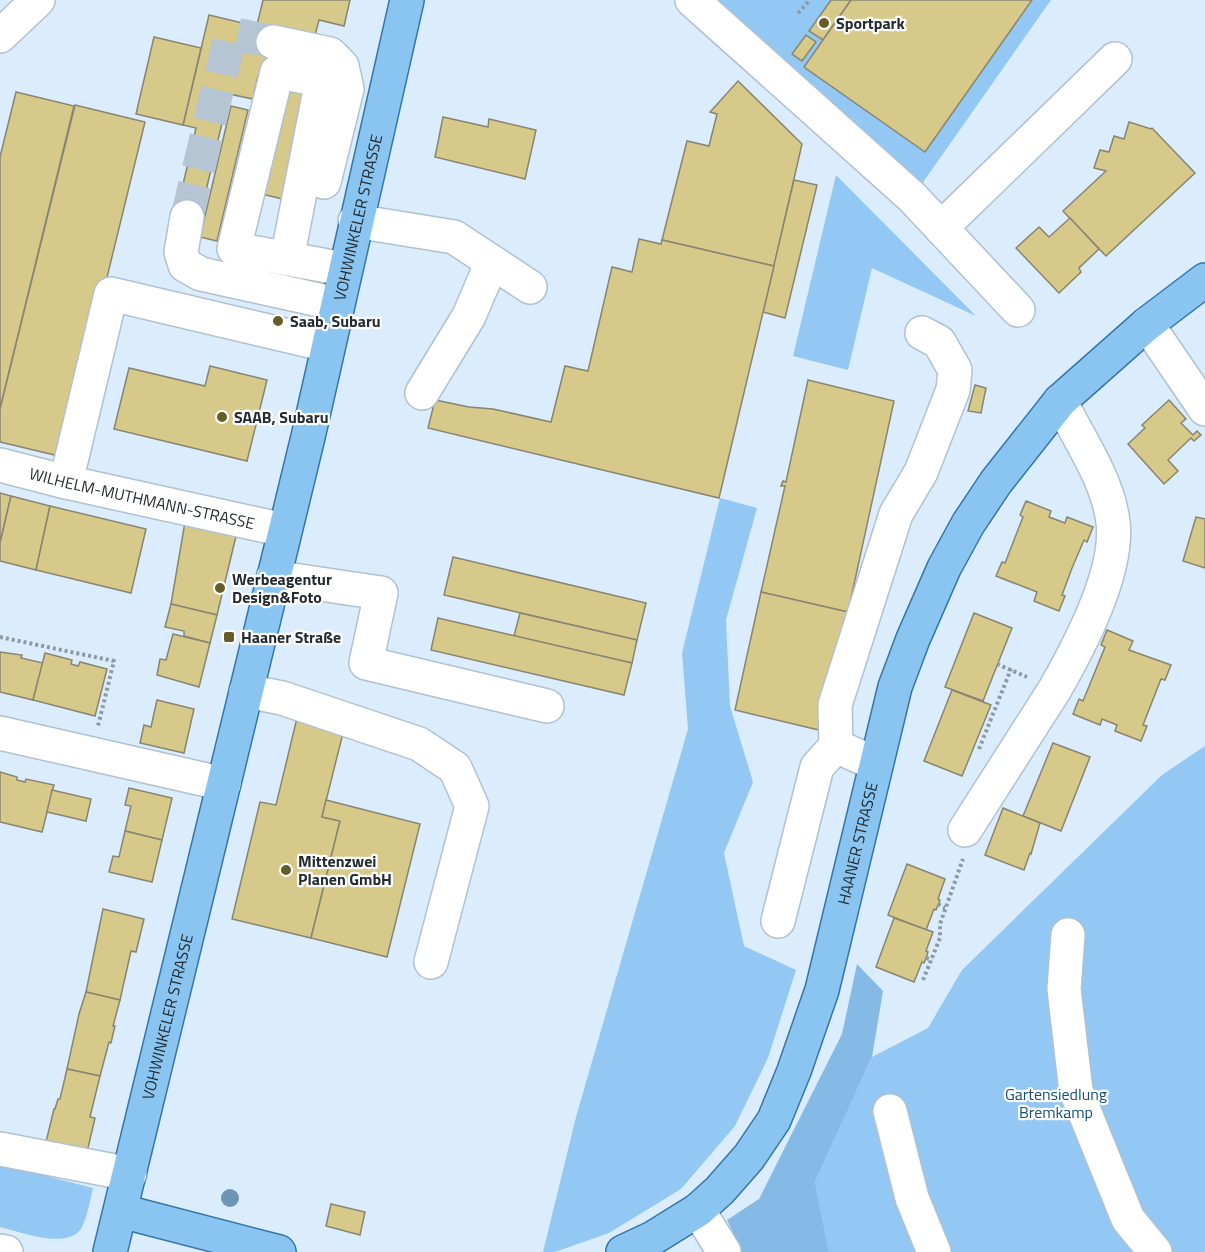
<svg xmlns="http://www.w3.org/2000/svg" width="1205" height="1252" font-family="'Titillium Web',sans-serif">
<style>
.green{fill:#93c8f4}
.forest{fill:#85bae7}
.building{fill:#d7c989;stroke:#888571;stroke-width:1.5}
.lines{fill:none;stroke-linecap:round;stroke-linejoin:round}
.minor-tunnel{stroke:#b6c5d3;stroke-width:33;stroke-dasharray:33 16;stroke-linecap:butt}
.minor-casing{stroke:#b0c1d0;stroke-width:36}
.major-casing{stroke:#3476a7;stroke-width:36}
.path{stroke:#8d9aa5;stroke-width:4;stroke-dasharray:3 3;stroke-linecap:butt}
.minor{stroke:#fff;stroke-width:33}
.major{stroke:#8ac5f1;stroke-width:33}
.tree{fill:#6d96b4}
.poi-dot{fill:#665c28;stroke:#fff;stroke-width:2}
.labels{text-anchor:middle;dominant-baseline:central;stroke-width:4.5;stroke-linejoin:round;paint-order:stroke}
.poi-label{font-size:16px;font-weight:bold;fill:#242b30;stroke:#fff;text-anchor:start}
.street-label{font-size:16px;fill:#242b30;stroke:#fff}
.park-label{font-size:16px;fill:#134f79;stroke:#fff}
</style>
<rect width="100%" height="100%" fill="#dbecfc"/>
<g class="green">
<polygon points="718,0 1051,0 912,198 849,128"/>
<polygon points="836,175 976,316 872,268 848,370 793,356"/>
<polygon points="720,498 757,508 726,620 730,706 753,782 724,853 744,946 796,970 768,1058 735,1126 681,1189 609,1233 555,1252 543,1252 576,1117 688,729 682,653"/>
<polygon points="1205,746 1205,1252 829,1252 815,1182 872,1057 928,1028 962,970 1162,775"/>
<path d="M0,1160L41,1168L46,1176L93,1188C90,1200 88,1214 83,1225C72,1252 21,1232 0,1227Z"/>
</g>
<polygon class="forest" points="857,964 883,991 872,1057 815,1182 829,1252 742,1252 727,1220 759,1199 842,1034"/>
<g class="building">
<polygon points="263,0 350,0 344,26 319,20 314,39 257,25"/>
<polygon points="831,0 851,0 823,40 809,31"/>
<polygon points="851,0 1032,0 925,152 804,67"/>
<polygon points="209,15 276,31 265,77 258,76 253,99 229,94 199,220 176,215 196,128 183,125"/>
<polygon points="806,35 816,42 802,61 792,54"/>
<polygon points="154,37 201,48 183,125 136,114"/>
<polygon points="738,81 802,144 774,266 662,240 687,141 709,146 717,114 710,112"/>
<polygon points="282,86 308,92 283,199 257,193"/>
<polygon points="16,92 74,106 0,409 0,157"/>
<polygon points="75,105 145,122 63,457 0,442 0,409"/>
<polygon points="231,106 248,110 217,241 200,237"/>
<polygon points="443,117 488,127 489,119 536,130 525,179 435,157"/>
<polygon points="1129,122 1151,129 1152,128 1195,173 1106,256 1063,211 1106,171 1094,168 1100,150 1109,152 1114,136 1124,139"/>
<polygon points="794,180 817,185 785,318 763,312"/>
<polygon points="1070,218 1099,249 1079,268 1081,272 1059,293 1016,248 1039,227 1049,237"/>
<polygon points="639,239 661,244 662,240 774,266 719,498 428,428 435,400 469,407 493,409 551,422 565,366 588,371 612,267 632,272"/>
<polygon points="210,366 267,380 247,461 114,429 129,368 205,386"/>
<polygon points="808,380 894,401 848,612 761,592 785,486 781,486 783,481 786,482"/>
<polygon points="975,385 986,388 981,413 968,411"/>
<polygon points="1169,400 1186,419 1181,423 1193,435 1197,431 1201,435 1194,441 1191,438 1168,460 1178,471 1164,484 1128,444 1145,428 1142,425"/>
<polygon points="0,493 11,496 0,543"/>
<polygon points="11,496 50,506 36,570 0,561 0,543"/>
<polygon points="1026,501 1051,511 1049,517 1065,523 1067,517 1093,527 1087,542 1084,540 1072,568 1062,595 1065,596 1059,611 1034,601 1037,592 996,576 1002,562 1005,563 1023,517 1020,515"/>
<polygon points="50,506 146,529 131,593 36,570"/>
<polygon points="1196,517 1205,519 1205,568 1183,561"/>
<polygon points="185,522 237,532 217,615 171,604"/>
<polygon points="453,557 646,603 637,640 444,595"/>
<polygon points="761,592 848,612 823,731 735,710"/>
<polygon points="171,604 217,615 210,643 184,636 184,631 165,627"/>
<polygon points="520,613 637,640 632,663 514,636"/>
<polygon points="974,613 1012,628 983,701 945,687"/>
<polygon points="438,618 632,663 624,695 431,650"/>
<polygon points="1107,630 1133,641 1129,650 1171,665 1165,680 1161,679 1143,725 1147,726 1141,741 1115,731 1117,725 1102,719 1100,725 1073,714 1079,699 1083,701 1105,647 1101,645"/>
<polygon points="173,634 210,643 199,687 157,675 160,659 166,660"/>
<polygon points="0,652 22,655 21,658 43,663 33,700 0,692"/>
<polygon points="45,653 72,660 71,664 78,666 80,662 107,669 95,716 33,700"/>
<polygon points="952,690 991,705 962,776 924,761"/>
<polygon points="157,700 194,709 184,753 140,743 144,725 151,727"/>
<polygon points="297,718 344,729 322,817 340,821 311,938 232,919 260,802 276,805"/>
<polygon points="1053,743 1090,757 1061,831 1023,816"/>
<polygon points="0,772 17,777 17,780 25,782 26,779 54,785 42,832 0,822"/>
<polygon points="129,788 172,798 162,840 125,831 131,806 125,805"/>
<polygon points="52,790 91,799 86,821 47,812"/>
<polygon points="326,800 420,824 387,957 311,938 340,821 322,817"/>
<polygon points="1003,808 1040,823 1031,854 1030,853 1024,870 985,855"/>
<polygon points="125,831 162,840 152,882 109,872 113,856 119,857"/>
<polygon points="907,864 945,879 938,899 940,900 936,910 934,909 926,930 888,915"/>
<polygon points="103,909 144,919 136,952 131,951 120,1000 86,992"/>
<polygon points="894,918 933,932 926,951 928,952 926,958 924,963 922,962 914,982 876,967"/>
<polygon points="86,992 120,1000 113,1026 115,1026 113,1034 111,1043 109,1042 100,1076 67,1069 79,1014"/>
<polygon points="67,1069 100,1076 90,1117 95,1118 87,1152 46,1142 54,1109 55,1109 58,1099 60,1099"/>
<polygon points="331,1204 365,1212 360,1235 326,1226"/>
</g>
<g class="lines">
<polyline class="minor-tunnel" points="187,217 231,33 273,42"/>
<g class="minor-casing">
<g id="minor">
<polyline points="692,0 912,197 1018,310"/>
<polyline points="0,36 38,0"/>
<polyline points="273,42 330,54 342,66 347,89 324,182"/>
<polyline points="187,217 181,252 185,265 201,274 337,304"/>
<polyline points="355,221 454,237 530,287"/>
<polyline points="941,228 1115,59"/>
<polyline points="287,259 322,80 277,72 234,249 344,269"/>
<polyline points="1147,324 1205,409"/>
<polyline points="422,393 469,316 492,262"/>
<path id="s1" d="M0,465L66,482L284,530"/>
<polyline points="66,482 111,294 327,345"/>
<polyline points="273,577 381,593 366,663 547,706"/>
<polyline points="246,691 282,698 419,744 455,768 472,806 431,962"/>
<polyline points="0,733 224,784"/>
<polyline points="876,764 836,746 835,705 896,514 921,472 953,390 955,370 939,342 922,333"/>
<path d="M965,830L1055,689C1079,647 1119,572 1113,522C1108,480 1079,439 1060,401"/>
<polyline points="778,921 817,767 836,746"/>
<polyline points="1068,935 1064,989 1076,1091 1128,1219 1155,1252"/>
<polyline points="890,1111 912,1198 934,1252"/>
<polyline points="0,1149 130,1174"/>
<polyline points="698,1210 724,1252"/>
<polyline points="0,1251 6,1252"/>
</g>
</g>
<g class="major-casing">
<g id="major">
<polyline points="121,1211 279,1252"/>
<path id="s2" d="M110,1252L308,437L407,0"/>
<path id="s3" d="M623,1252L653,1238L698,1210L720,1190L749,1157L774,1120L794,1071L822,990L895,687L913,639L944,568L968,524L996,482L1060,401L1147,324L1205,280"/>
</g>
</g>
<g class="path">
<polyline points="798,13 810,0"/>
<polyline points="0,637 114,661 98,726"/>
<polyline points="997,664 1027,677"/>
<polyline points="979,749 1011,669"/>
<polyline points="938,904 945,908"/>
<polyline points="926,958 932,960"/>
<polyline points="923,980 940,938 940,924 963,859"/>
</g>
<use href="#minor" class="minor"/>
<use href="#major" class="major"/>
</g>
<circle class="tree" cx="230" cy="1198" r="9"/>
<g class="poi-dot">
<circle cx="824" cy="23" r="6"/>
<circle cx="278" cy="321" r="6"/>
<circle cx="222" cy="417" r="6"/>
<circle cx="220" cy="588" r="6"/>
<rect x="223" y="631" width="12" height="12" rx="3"/>
<circle cx="286" cy="870" r="6"/>
</g>
<g class="labels">
<g class="poi-label">
<text x="836" y="23">Sportpark</text>
<text x="290" y="321">Saab, Subaru</text>
<text x="234" y="417">SAAB, Subaru</text>
<text x="232" y="579">Werbeagentur<tspan x="232" dy="18">Design&amp;Foto</tspan></text>
<text x="241" y="637">Haaner Straße</text>
<text x="298" y="861">Mittenzwei<tspan x="298" dy="18">Planen GmbH</tspan></text>
</g>
<g class="street-label">
<text stroke="none"><textPath href="#s2" startOffset="1064">VOHWINKELER STRASSE</textPath></text>
<text stroke="none"><textPath href="#s1" startOffset="146">WILHELM-MUTHMANN-STRASSE</textPath></text>
<text stroke="none"><textPath href="#s3" startOffset="494">HAANER STRASSE</textPath></text>
<text stroke="none"><textPath href="#s2" startOffset="242">VOHWINKELER STRASSE</textPath></text>
</g>
<g class="park-label">
<text x="1056" y="1094">Gartensiedlung<tspan x="1056" dy="18">Bremkamp</tspan></text>
</g>
</g>
</svg>
